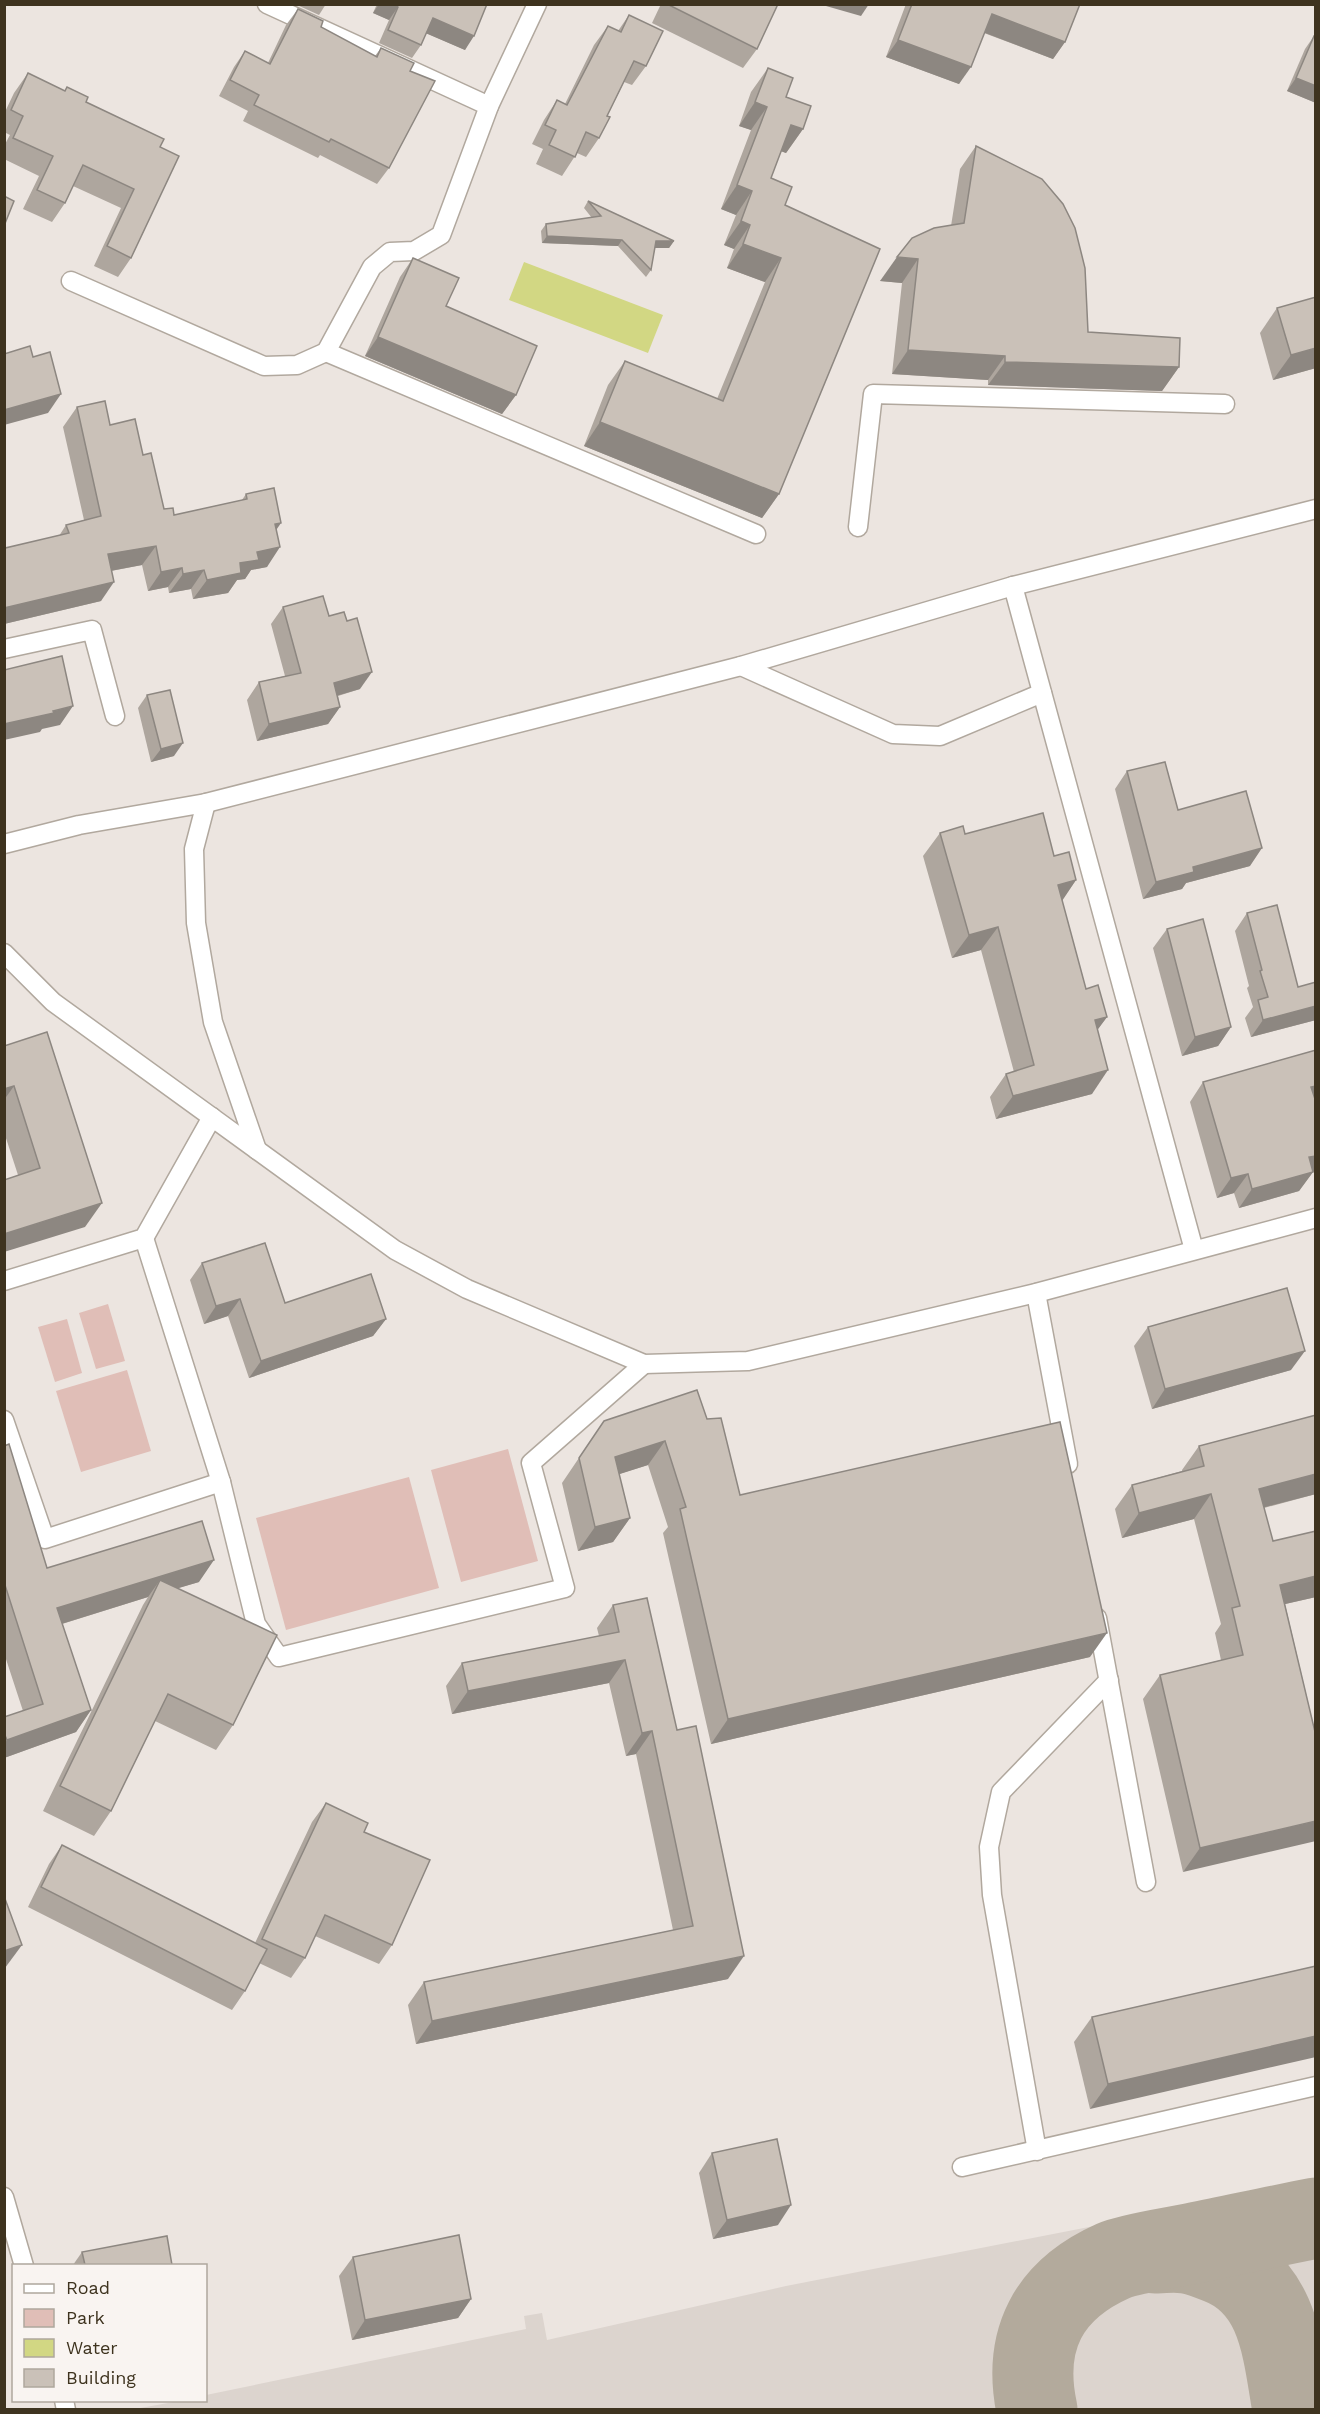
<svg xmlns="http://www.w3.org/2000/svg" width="1320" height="2414" font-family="'Work Sans',sans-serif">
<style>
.built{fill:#dcd4ce}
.green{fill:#e0beb7}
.water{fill:#d2d783}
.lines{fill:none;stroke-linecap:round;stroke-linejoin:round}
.taxiway{stroke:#b3aa9c;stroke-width:81}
.lane-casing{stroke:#b1a89e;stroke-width:21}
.street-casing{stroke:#b1a89e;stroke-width:21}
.lane{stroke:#fff;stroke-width:18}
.street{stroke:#fff;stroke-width:18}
.wall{fill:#aea69e}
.shaded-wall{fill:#8d8781}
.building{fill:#cac1b8;stroke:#8d8781;stroke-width:1.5}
</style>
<rect width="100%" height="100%" fill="#ece5e0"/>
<polygon class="built" points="1315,2183 1315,2409 135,2409 179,2401 206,2400 206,2395 526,2329 524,2316 542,2313 547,2340 786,2286"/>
<g class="green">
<polygon points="108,1304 125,1361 96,1369 79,1313"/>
<polygon points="67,1319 82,1373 55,1382 38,1327"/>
<polygon points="127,1370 151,1451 81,1472 56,1391"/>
<polygon points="508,1449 538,1561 461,1582 431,1470"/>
<polygon points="409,1477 439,1588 286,1630 256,1518"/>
</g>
<polygon class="water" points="524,262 663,315 648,353 509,300"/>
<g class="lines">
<g class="taxiway">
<path d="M1155,2253C1184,2251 1191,2252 1218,2263C1280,2286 1283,2353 1293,2410"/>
<path d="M1037,2410C1022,2340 1048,2290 1113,2261C1132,2253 1172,2248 1194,2243C1234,2235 1275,2226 1316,2218"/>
</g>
<g class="lane-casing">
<g id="lane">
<polyline points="267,4 489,106"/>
<polyline points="71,281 264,366 297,365 326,352 372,267 390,252 414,251 441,235 489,106 537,4"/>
<polyline points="4,649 92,630 115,716"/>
<polyline points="4,1420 45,1539 221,1482 144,1238"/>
<polyline points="1037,2151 992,1895 989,1847 1001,1792 1109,1680"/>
<polyline points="962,2167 1316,2086"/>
</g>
</g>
<g class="street-casing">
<g id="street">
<polyline points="326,352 756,534"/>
<polyline points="858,527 873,394 1225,404"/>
<polyline points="1013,586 1194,1250"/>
<polyline points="741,666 893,734 940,736 1042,693"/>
<polyline points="206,803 194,849 196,923 213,1022 257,1150"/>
<polyline points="4,844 79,825 206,803 741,666 1013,586 1316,509"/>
<polyline points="4,953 53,1002 395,1250 467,1289 644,1364 748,1361 1036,1293 1316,1218"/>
<polyline points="4,1281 144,1238 212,1117"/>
<polyline points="1036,1293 1068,1464"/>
<polyline points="221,1482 256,1624 279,1657 565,1588 531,1463 644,1364"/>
<polyline points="1097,1618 1146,1882"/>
<polyline points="4,2197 24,2266"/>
<polyline points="64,2400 66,2410"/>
</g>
</g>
<use href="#lane" class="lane"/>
<use href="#street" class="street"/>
</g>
<g class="wall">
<polygon points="295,4 326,4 319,15"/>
<polygon points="377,4 487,4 465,50 426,33 421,45 412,58 379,43 389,20 373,13"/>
<polygon points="661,4 778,4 757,49 743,68 652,23"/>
<polygon points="906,4 1080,4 1065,42 1053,59 984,33 959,84 886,57"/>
<polygon points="298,9 321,27 375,56 381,48 410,71 389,168 377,184 320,155 318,158 243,121 248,111 219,96 234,67 245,51 268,63 286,25"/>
<polygon points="629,15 646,66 632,85 624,82 607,116 599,138 586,157 577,153 562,176 536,164 543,149 532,144 544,120 557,100 565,104 594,45 608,26 618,31"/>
<polygon points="1314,36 1316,37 1316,103 1287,91 1305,49"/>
<polygon points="768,68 786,97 803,129 786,153 781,151 771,178 785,205 779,494 762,518 584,446 608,385 625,361 717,399 765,282 727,268 734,249 724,245 736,215 721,209 751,130 739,126 751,92"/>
<polygon points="28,73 64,91 67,87 86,102 160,147 131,258 118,277 94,266 121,208 73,186 65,203 52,222 23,209 39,176 4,159 4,146 10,135 4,132 4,114 14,93"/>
<polygon points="976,146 1088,332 1179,367 1162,391 988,385 988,380 892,374 902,283 880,281 951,226 960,169"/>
<polygon points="588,201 674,241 669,248 655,248 651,270 646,277 618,246 542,243 541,231 546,224 592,218 584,208"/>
<polygon points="413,258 446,306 516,395 502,414 365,356 400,277"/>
<polygon points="1277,308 1316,368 1273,380 1260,333"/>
<polygon points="77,407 110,425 143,455 164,509 174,515 242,500 246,494 277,530 267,567 251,570 245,579 237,580 228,593 193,599 191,589 169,593 168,587 148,591 142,565 111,571 101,601 4,624 4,545 5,548 59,536 66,525 84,520 63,427"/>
<polygon points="283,607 329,616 360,689 338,696 340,707 328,724 257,741 247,700 259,682 285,676 271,624"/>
<polygon points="147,695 174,756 151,762 138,708"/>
<polygon points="1127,771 1178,810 1250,866 1186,883 1182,889 1143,899 1115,789"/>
<polygon points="940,833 965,834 1054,856 1076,880 1062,900 1086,989 1107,1017 1097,1030 1092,1094 996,1119 990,1097 1006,1074 1014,1072 981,950 952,958 923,856"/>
<polygon points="1247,913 1298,987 1316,982 1316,1020 1251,1037 1245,1018 1253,1007 1247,988 1249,986 1235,931"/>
<polygon points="1167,929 1231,1027 1218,1046 1182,1056 1153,948"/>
<polygon points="4,1046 85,1227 18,1175 4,1132"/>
<polygon points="1316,1050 1316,1171 1313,1172 1299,1191 1239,1208 1234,1193 1217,1198 1190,1102 1203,1082"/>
<polygon points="202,1263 285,1303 386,1319 373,1336 249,1378 228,1316 204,1324 190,1280"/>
<polygon points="1148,1327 1291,1370 1152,1409 1134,1346"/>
<polygon points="1316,1415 1316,1494 1264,1508 1273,1541 1316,1531 1316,1597 1285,1604 1316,1736 1183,1872 1143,1699 1160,1675 1221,1660 1215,1633 1221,1624 1194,1519 1122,1538 1115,1509 1132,1485 1182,1471 1182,1470 1199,1446"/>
<polygon points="707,1419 740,1495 1090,1657 711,1744 663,1533 668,1527 648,1465 619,1474 630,1518 613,1542 578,1551 562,1483 604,1421"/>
<polygon points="4,1446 47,1568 199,1582 178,1588 233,1725 216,1750 155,1721 111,1811 94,1836 43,1811 143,1605 148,1597 62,1624 91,1710 76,1732 4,1758 4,1717 23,1711 4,1653"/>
<polygon points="613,1605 677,1730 728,1979 416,2044 408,2005 424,1982 673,1930 636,1754 626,1756 609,1683 452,1714 446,1686 462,1663 599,1636 597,1628"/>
<polygon points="326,1803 364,1832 392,1945 379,1964 315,1936 305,1958 291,1978 259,1963 245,1991 232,2010 28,1907 49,1864 62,1845 255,1943 312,1822"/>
<polygon points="1316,1966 1090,2109 1074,2042 1092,2017"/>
<polygon points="712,2153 778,2225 713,2239 699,2173"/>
<polygon points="82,2252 172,2265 73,2265"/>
<polygon points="353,2257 471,2299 458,2318 352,2340 339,2276"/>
</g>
<g class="shaded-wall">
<polygon points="379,4 393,4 398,7 389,20 373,13"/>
<polygon points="819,4 869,4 861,16"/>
<polygon points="992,14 1065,42 1053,59 980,31"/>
<polygon points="433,18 474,36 465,50 423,32"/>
<polygon points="898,40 971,67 959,84 886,57"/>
<polygon points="1296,78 1316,86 1316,103 1287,91"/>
<polygon points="755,102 767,107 751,130 739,126"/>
<polygon points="791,125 803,129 786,153 775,149"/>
<polygon points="737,185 752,191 736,215 721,209"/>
<polygon points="741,221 750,225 734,249 724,245"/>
<polygon points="547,236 622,240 618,246 542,243"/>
<polygon points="656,241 674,241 669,248 652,248"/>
<polygon points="743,244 781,258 765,282 727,268"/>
<polygon points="897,257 918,259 902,283 880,281"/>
<polygon points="378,337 516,395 502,414 365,356"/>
<polygon points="1316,348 1316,368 1273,380 1291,355"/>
<polygon points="908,350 1005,356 988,380 892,374"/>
<polygon points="1005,362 1179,367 1162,391 988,385"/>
<polygon points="61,394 48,413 4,425 4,410"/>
<polygon points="600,422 779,494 762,518 584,446"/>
<polygon points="281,523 268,542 275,524"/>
<polygon points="156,546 142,565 94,574 108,554"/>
<polygon points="280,547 267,567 251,570 245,579 237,580 228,593 193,599 207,580 257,552"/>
<polygon points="182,568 168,587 148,591 161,572"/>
<polygon points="204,570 191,589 169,593 183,574"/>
<polygon points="114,582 101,601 4,624 4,608"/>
<polygon points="372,672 360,689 322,700 334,683"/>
<polygon points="73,706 60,725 42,729 40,732 4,740 4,724"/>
<polygon points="340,707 328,724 257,741 269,724"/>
<polygon points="183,743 174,756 151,762 161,749"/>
<polygon points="1262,848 1250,866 1186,883 1182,889 1143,899 1156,882 1193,867"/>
<polygon points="1076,880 1060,904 1058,885"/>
<polygon points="998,927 981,950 952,958 969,935"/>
<polygon points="1316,1006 1316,1020 1251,1037 1263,1020"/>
<polygon points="1107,1017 1090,1040 1095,1020"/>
<polygon points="1231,1027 1218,1046 1182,1056 1195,1037"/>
<polygon points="1108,1070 1092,1094 996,1119 1013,1096"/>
<polygon points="14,1086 4,1100 4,1089"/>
<polygon points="1316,1086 1316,1101 1311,1087"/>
<polygon points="1316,1156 1316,1171 1295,1177 1309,1157"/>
<polygon points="1313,1172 1299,1191 1239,1208 1252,1189"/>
<polygon points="1248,1174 1234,1193 1217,1198 1231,1178"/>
<polygon points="102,1203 85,1227 4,1252 4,1234"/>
<polygon points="240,1299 228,1316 204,1324 216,1306"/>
<polygon points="386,1319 373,1336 249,1378 261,1361"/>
<polygon points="1305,1351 1291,1370 1152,1409 1165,1389"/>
<polygon points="665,1441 648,1465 598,1481 615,1457"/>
<polygon points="1316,1474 1316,1494 1242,1513 1259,1489"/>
<polygon points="1211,1494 1194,1519 1122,1538 1139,1513"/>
<polygon points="630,1518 613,1542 578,1551 595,1527"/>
<polygon points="214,1560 199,1582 152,1596 160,1580 148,1597 42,1630 57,1608"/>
<polygon points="1316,1576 1316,1597 1263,1609 1280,1585"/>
<polygon points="1107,1633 1090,1657 711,1744 728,1719"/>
<polygon points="625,1660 609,1683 452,1714 468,1691"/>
<polygon points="91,1710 76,1732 4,1758 4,1744 7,1740"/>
<polygon points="652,1731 636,1754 626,1756 642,1733"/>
<polygon points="1316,1821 1316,1841 1183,1872 1200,1848"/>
<polygon points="22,1945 5,1968 4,1969 4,1951"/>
<polygon points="744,1956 728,1979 416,2044 432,2021"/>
<polygon points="1316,2036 1316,2057 1090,2109 1108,2084"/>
<polygon points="791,2205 778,2225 713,2239 727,2220"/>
<polygon points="471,2299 458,2318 352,2340 365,2320"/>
</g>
<g class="building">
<polygon points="393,4 487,4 474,36 433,18 421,45 388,30 398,7"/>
<polygon points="667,4 778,4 757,49"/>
<polygon points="912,4 1080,4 1065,42 992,14 971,67 898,40"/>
<polygon points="298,9 323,21 321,27 377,57 381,48 414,63 410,71 435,81 389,168 331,139 329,142 254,105 259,95 230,80 245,51 270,64"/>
<polygon points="629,15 663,31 646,66 634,61 607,116 610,117 599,138 586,132 575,157 549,145 556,130 545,125 557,100 567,105 608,26 621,32"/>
<polygon points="1314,36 1316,37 1316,86 1296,78"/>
<polygon points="768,68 793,78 786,97 811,106 803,129 791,125 771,178 792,187 785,205 880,249 779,494 600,422 625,361 723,401 781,258 743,244 750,225 741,221 752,191 737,185 767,107 755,102"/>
<polygon points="28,73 65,91 67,87 88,97 86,102 164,139 160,147 179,156 131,258 107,246 134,189 83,165 65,203 37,190 53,156 13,138 23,116 11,110"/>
<polygon points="976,146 1042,179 1063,204 1075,228 1085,268 1088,332 1180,338 1179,367 1005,362 1005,356 908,350 918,259 897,257 912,238 934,228 964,223"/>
<polygon points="4,196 14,201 4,226"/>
<polygon points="588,201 674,241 656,241 651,270 622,240 547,236 546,224 601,216"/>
<polygon points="413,258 459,278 446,306 537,346 516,395 378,337"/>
<polygon points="1316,297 1316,348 1291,355 1277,308"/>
<polygon points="30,346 33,357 50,352 61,394 4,410 4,354"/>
<polygon points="105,401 110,425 135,419 143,455 151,453 164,509 173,508 174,515 247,499 246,494 274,488 281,523 275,524 280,547 257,552 259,560 240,563 241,573 207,580 204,570 183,574 182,568 161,572 156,546 108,554 114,582 4,608 4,545 5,548 69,533 66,525 101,516 77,407"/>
<polygon points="323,596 329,616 344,612 347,621 357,618 372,672 334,683 340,707 269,724 259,682 301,673 283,607"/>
<polygon points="62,656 73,706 53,711 54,713 4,724 4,670"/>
<polygon points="170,690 183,743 161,749 147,695"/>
<polygon points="1165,762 1178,810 1246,791 1262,848 1193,867 1194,872 1156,882 1127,771"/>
<polygon points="1043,813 1054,856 1069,852 1076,880 1058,885 1086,989 1098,985 1107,1017 1095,1020 1108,1070 1013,1096 1006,1074 1034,1065 998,927 969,935 940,833 963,826 965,834"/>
<polygon points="1277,905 1298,987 1316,982 1316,1006 1263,1020 1258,1000 1268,997 1260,971 1262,970 1247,913"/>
<polygon points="1203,919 1231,1027 1195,1037 1167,929"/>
<polygon points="47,1032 102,1203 4,1234 4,1180 40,1168 14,1086 4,1089 4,1046"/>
<polygon points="1316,1050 1316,1086 1311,1087 1316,1102 1316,1156 1309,1157 1313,1172 1252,1189 1248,1174 1231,1178 1203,1082"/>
<polygon points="265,1243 285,1303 371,1274 386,1319 261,1361 240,1299 216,1306 202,1263"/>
<polygon points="1287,1288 1305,1351 1165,1389 1148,1327"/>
<polygon points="697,1390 707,1419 721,1418 740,1495 1060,1422 1107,1633 728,1719 680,1509 686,1507 665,1441 615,1457 630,1518 595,1527 579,1458 604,1421"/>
<polygon points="1316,1415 1316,1474 1259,1489 1273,1541 1316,1531 1316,1576 1280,1585 1316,1736 1316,1821 1200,1848 1160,1675 1243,1655 1232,1608 1240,1606 1211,1494 1139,1513 1132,1485 1204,1466 1199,1446"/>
<polygon points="9,1444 47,1568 202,1521 214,1560 57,1608 91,1710 7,1740 4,1733 4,1717 43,1704 4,1582 4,1446"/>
<polygon points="160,1580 277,1635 233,1725 168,1694 111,1811 60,1786"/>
<polygon points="647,1598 677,1730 696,1726 744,1956 432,2021 424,1982 693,1926 652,1731 642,1733 625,1660 468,1691 462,1663 619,1632 613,1605"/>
<polygon points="326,1803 368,1823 364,1832 430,1860 392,1945 325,1915 305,1958 262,1939"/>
<polygon points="62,1845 267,1949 245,1991 41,1887"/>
<polygon points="4,1896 22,1945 4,1951"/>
<polygon points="1316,1966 1316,2036 1108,2084 1092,2017"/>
<polygon points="777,2139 791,2205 727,2220 712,2153"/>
<polygon points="459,2235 471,2299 365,2320 353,2257"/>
<polygon points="167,2236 172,2265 85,2265 82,2252"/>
</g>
<rect width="1320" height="2414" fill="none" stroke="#3e331f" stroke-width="12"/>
<rect x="12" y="2264" width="195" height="138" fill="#f9f4f1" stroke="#aea79d" stroke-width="1.5"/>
<rect x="24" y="2284" width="30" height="9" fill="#ffffff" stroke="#aea79d" stroke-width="1.5"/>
<text x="66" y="2294" font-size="18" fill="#3e331f">Road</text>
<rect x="24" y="2309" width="30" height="18" fill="#e0beb7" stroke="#aea79d" stroke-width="1.5"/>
<text x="66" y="2324" font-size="18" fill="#3e331f">Park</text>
<rect x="24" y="2339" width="30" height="18" fill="#d2d783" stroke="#aea79d" stroke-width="1.5"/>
<text x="66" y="2354" font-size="18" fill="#3e331f">Water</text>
<rect x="24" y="2369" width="30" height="18" fill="#cac1b8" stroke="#aea79d" stroke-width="1.5"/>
<text x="66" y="2384" font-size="18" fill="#3e331f">Building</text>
</svg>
